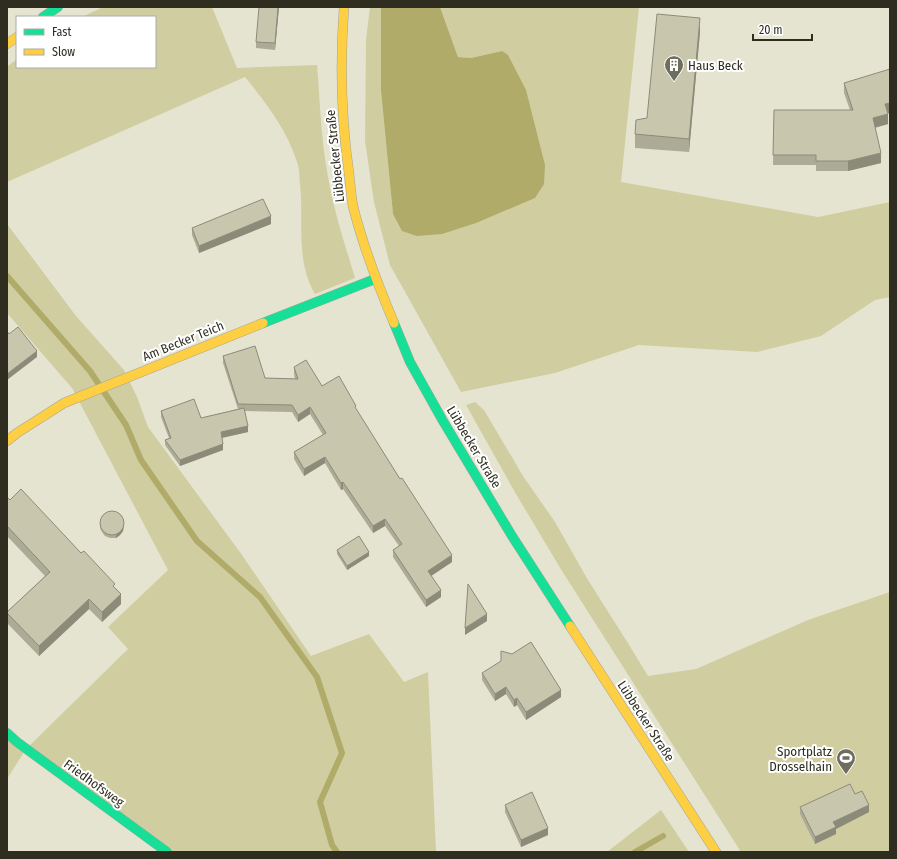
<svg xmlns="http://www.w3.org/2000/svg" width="897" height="859" font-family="'Fira Sans Condensed',sans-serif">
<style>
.green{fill:#d0cda0}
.water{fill:#b0ab69}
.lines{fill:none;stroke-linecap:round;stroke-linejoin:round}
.stream{stroke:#b0ab69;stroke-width:6}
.fast-casing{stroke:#a5a596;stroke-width:10}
.slow-casing{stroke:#a5a596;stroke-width:10}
.fast{stroke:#16e098;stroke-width:9}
.slow{stroke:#ffcf43;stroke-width:9}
.wall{fill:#acab96}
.shaded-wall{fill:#8c8b7a}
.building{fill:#c8c7ae;stroke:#8c8b7a}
.labels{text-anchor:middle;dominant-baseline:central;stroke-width:4;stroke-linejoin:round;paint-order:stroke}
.poi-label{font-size:13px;fill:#2e2d20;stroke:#fff;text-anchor:start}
.street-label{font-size:13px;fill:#2e2d20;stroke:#fff}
</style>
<rect width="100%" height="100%" fill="#e5e4d1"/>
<g class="green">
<path d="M103,7H212L237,68L317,65C320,102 321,140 328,177C334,211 345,245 355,278L315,294C295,260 304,221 300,184C299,177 300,169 297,162C287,130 266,103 245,77L7,182L8,66L17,59V67H155V17H82Z"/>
<polygon points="370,7 381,7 381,91 393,214 502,51 471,58 458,57 440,7 639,7 621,182 818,217 890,202 890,297 875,300 821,336 757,352 639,345 555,373 461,392 390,265 374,202 365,141 366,40"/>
<polygon points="7,224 76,316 124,370 137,397 148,427 242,555 311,656 369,634 404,682 428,672 436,852 163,852 24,752 7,779 7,736 24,751 128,649 108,627 168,570 72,388 7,313"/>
<polygon points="475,402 484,410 523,476 555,522 588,580 626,640 648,676 696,669 808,620 890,592 890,852 741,852 562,571 516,494 466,405"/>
<polygon points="661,810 689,852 607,852"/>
</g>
<polygon class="water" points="381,7 440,7 458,57 471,58 502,51 508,55 526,90 545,165 544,184 535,198 476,223 442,234 417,236 402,231 393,214 381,91"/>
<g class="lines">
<g class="stream">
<polyline points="7,276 90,371 126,425 141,460 197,541 260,597 317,677 342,753 320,802 332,845 337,852"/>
<polyline points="635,852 663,836"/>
</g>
<g class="fast-casing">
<g id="fast">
<polyline points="43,17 58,7"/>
<polyline points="263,323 375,279"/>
<polyline points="394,323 410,362 443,421 512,536 570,626"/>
<polyline points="7,733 17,742 167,852"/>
</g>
</g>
<g class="slow-casing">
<g id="slow">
<path d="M344,7C340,62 341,118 349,173C350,184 351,195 353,206C363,247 378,285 394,323"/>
<polyline points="7,44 17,37"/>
<polyline points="7,441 17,433 64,403 263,323"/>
<polyline points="570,626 716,852"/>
</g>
</g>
<use href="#fast" class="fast"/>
<use href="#slow" class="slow"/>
</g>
<g class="wall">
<polygon points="279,7 275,50 256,48 256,42"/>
<polygon points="700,32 689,152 635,148 635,134 647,118"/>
<polygon points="844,83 888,113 888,124 875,128 881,163 848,171 816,171 816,165 773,165 774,110 850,110 844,93"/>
<polygon points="271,224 199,253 192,235 192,228"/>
<polygon points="223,356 265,378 295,379 294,374 294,367 322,386 356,409 452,562 431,576 441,597 426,607 393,557 393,550 399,546 385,526 373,533 343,489 341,490 325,463 304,476 294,459 294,452 323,435 310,414 298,422 292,412 245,411 248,432 222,438 223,450 180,466 165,445 165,440 169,438 161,417 161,411 201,418 238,409 223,363"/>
<polygon points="7,497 10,500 81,553 115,588 121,604 102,622 89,609 39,656 7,623 7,612 45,576 7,536"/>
<polygon points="100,524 124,526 123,531 120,535 116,538 110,538 105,536 102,532 100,528"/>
<polygon points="337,550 369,556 347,570 337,554"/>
<polygon points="482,673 561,697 526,720 517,705 514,707 506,694 495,701 482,680"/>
<polygon points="855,794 869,812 836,829 836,834 815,844 800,814 800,807"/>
<polygon points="505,805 548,835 521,847 505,812"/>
</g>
<g class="shaded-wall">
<polygon points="278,7 279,7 275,50 275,43"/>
<polygon points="700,18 700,32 689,152 689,139"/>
<polygon points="890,103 890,113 885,114 885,104"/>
<polygon points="888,114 888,124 873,128 873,118"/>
<polygon points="881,153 881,163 848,171 848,161"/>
<polygon points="271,216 271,224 199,253 199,246"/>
<polygon points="37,351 37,357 7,380 7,374"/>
<polygon points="310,407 310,414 298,422 298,415"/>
<polygon points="248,426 248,432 221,438 221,432"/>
<polygon points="223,444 223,450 180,466 180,460"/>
<polygon points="325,457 325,463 304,476 304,469"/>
<polygon points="343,482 343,489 341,490 341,483"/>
<polygon points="385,519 385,526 373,533 373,526"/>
<polygon points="124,522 123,531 120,535 116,538 116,534"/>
<polygon points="369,552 369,556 347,570 347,566"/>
<polygon points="452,555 452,562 428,578 428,571"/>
<polygon points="441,590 441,597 426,607 426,600"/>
<polygon points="121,594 121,604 102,622 102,612"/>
<polygon points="89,599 89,609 39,656 39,646"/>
<polygon points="487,614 487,621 465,635 465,628"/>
<polygon points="506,687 506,694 495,701 495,694"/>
<polygon points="561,690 561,697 526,720 526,712"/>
<polygon points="517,698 517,705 514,707 514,700"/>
<polygon points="869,805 869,812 836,829 836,834 815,844 815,837 833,822"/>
<polygon points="548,828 548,835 521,847 521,840"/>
</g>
<g class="building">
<polygon points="259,7 278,7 275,43 256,42"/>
<polygon points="657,14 700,18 689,139 635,134 636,120 647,118"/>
<polygon points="890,69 890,103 885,104 888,114 873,118 881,153 848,161 816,161 816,155 773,155 774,110 853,110 844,83"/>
<polygon points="263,199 271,216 199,246 192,228"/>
<polygon points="18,327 37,351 7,374 7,331 9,334"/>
<polygon points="255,346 265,378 298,379 294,367 306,360 322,386 339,376 356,406 355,407 400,479 402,478 452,555 428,571 441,590 426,600 393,550 402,544 385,519 373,526 343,482 341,483 325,457 304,469 294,452 326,433 310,407 298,415 292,405 238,404 223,356"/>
<polygon points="194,399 201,418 244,408 248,426 221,432 223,444 180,460 165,440 171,438 161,411"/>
<polygon points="21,489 81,553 84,551 115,584 113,586 121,594 102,612 89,599 39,646 7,613 7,612 50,572 7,526 7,497 10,500"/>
<circle cx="112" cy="523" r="12"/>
<polygon points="359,536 369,552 347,566 337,550"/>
<polygon points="468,584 487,614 465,628"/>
<polygon points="531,642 561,690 526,712 517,698 514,700 506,687 495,694 482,673 501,661 501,651 512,654"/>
<polygon points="850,784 855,794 862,791 869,805 833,822 836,827 815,837 800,807"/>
<polygon points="532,792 548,828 521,840 505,805"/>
</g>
<defs>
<g id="building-pin" transform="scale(1)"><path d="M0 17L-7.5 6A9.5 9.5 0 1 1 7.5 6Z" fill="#6e6d5e" stroke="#fff"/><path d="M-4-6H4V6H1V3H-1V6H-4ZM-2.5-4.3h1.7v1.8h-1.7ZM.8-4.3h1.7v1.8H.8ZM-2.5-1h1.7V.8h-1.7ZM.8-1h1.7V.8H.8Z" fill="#fff"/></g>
<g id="stadium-pin" transform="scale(1)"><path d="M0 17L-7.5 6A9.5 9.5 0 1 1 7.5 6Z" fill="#6e6d5e" stroke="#fff"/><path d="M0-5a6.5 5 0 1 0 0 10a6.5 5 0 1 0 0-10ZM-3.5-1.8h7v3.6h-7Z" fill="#fff"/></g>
</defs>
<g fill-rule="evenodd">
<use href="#building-pin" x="674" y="65"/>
<use href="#stadium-pin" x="846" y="758"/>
</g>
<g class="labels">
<g class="poi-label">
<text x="688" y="65">Haus Beck</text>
<text x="832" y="751" text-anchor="end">Sportplatz<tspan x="832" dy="15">Drosselhain</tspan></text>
</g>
<g class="street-label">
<text transform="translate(335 156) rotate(-96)">Lübbecker Straße</text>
<text transform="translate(183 341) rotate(-22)">Am Becker Teich</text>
<text transform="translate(474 447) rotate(59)">Lübbecker Straße</text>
<text transform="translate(646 721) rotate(57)">Lübbecker Straße</text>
<text transform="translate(94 783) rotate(36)">Friedhofsweg</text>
</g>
</g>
<rect width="897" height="859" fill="none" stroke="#2e2d20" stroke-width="16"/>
<rect x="16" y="16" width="140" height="52" fill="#ffffff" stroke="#ababa6"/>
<rect x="24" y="29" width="20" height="6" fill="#16e098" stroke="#ababa6"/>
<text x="52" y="36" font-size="12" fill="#2e2d20">Fast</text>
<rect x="24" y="49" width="20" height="6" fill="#ffcf43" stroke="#ababa6"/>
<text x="52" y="56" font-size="12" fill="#2e2d20">Slow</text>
<path d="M753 34v6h59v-6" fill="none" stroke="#2e2d20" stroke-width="2"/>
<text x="759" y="34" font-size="12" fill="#2e2d20" stroke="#ffffff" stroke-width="3" paint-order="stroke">20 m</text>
</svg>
